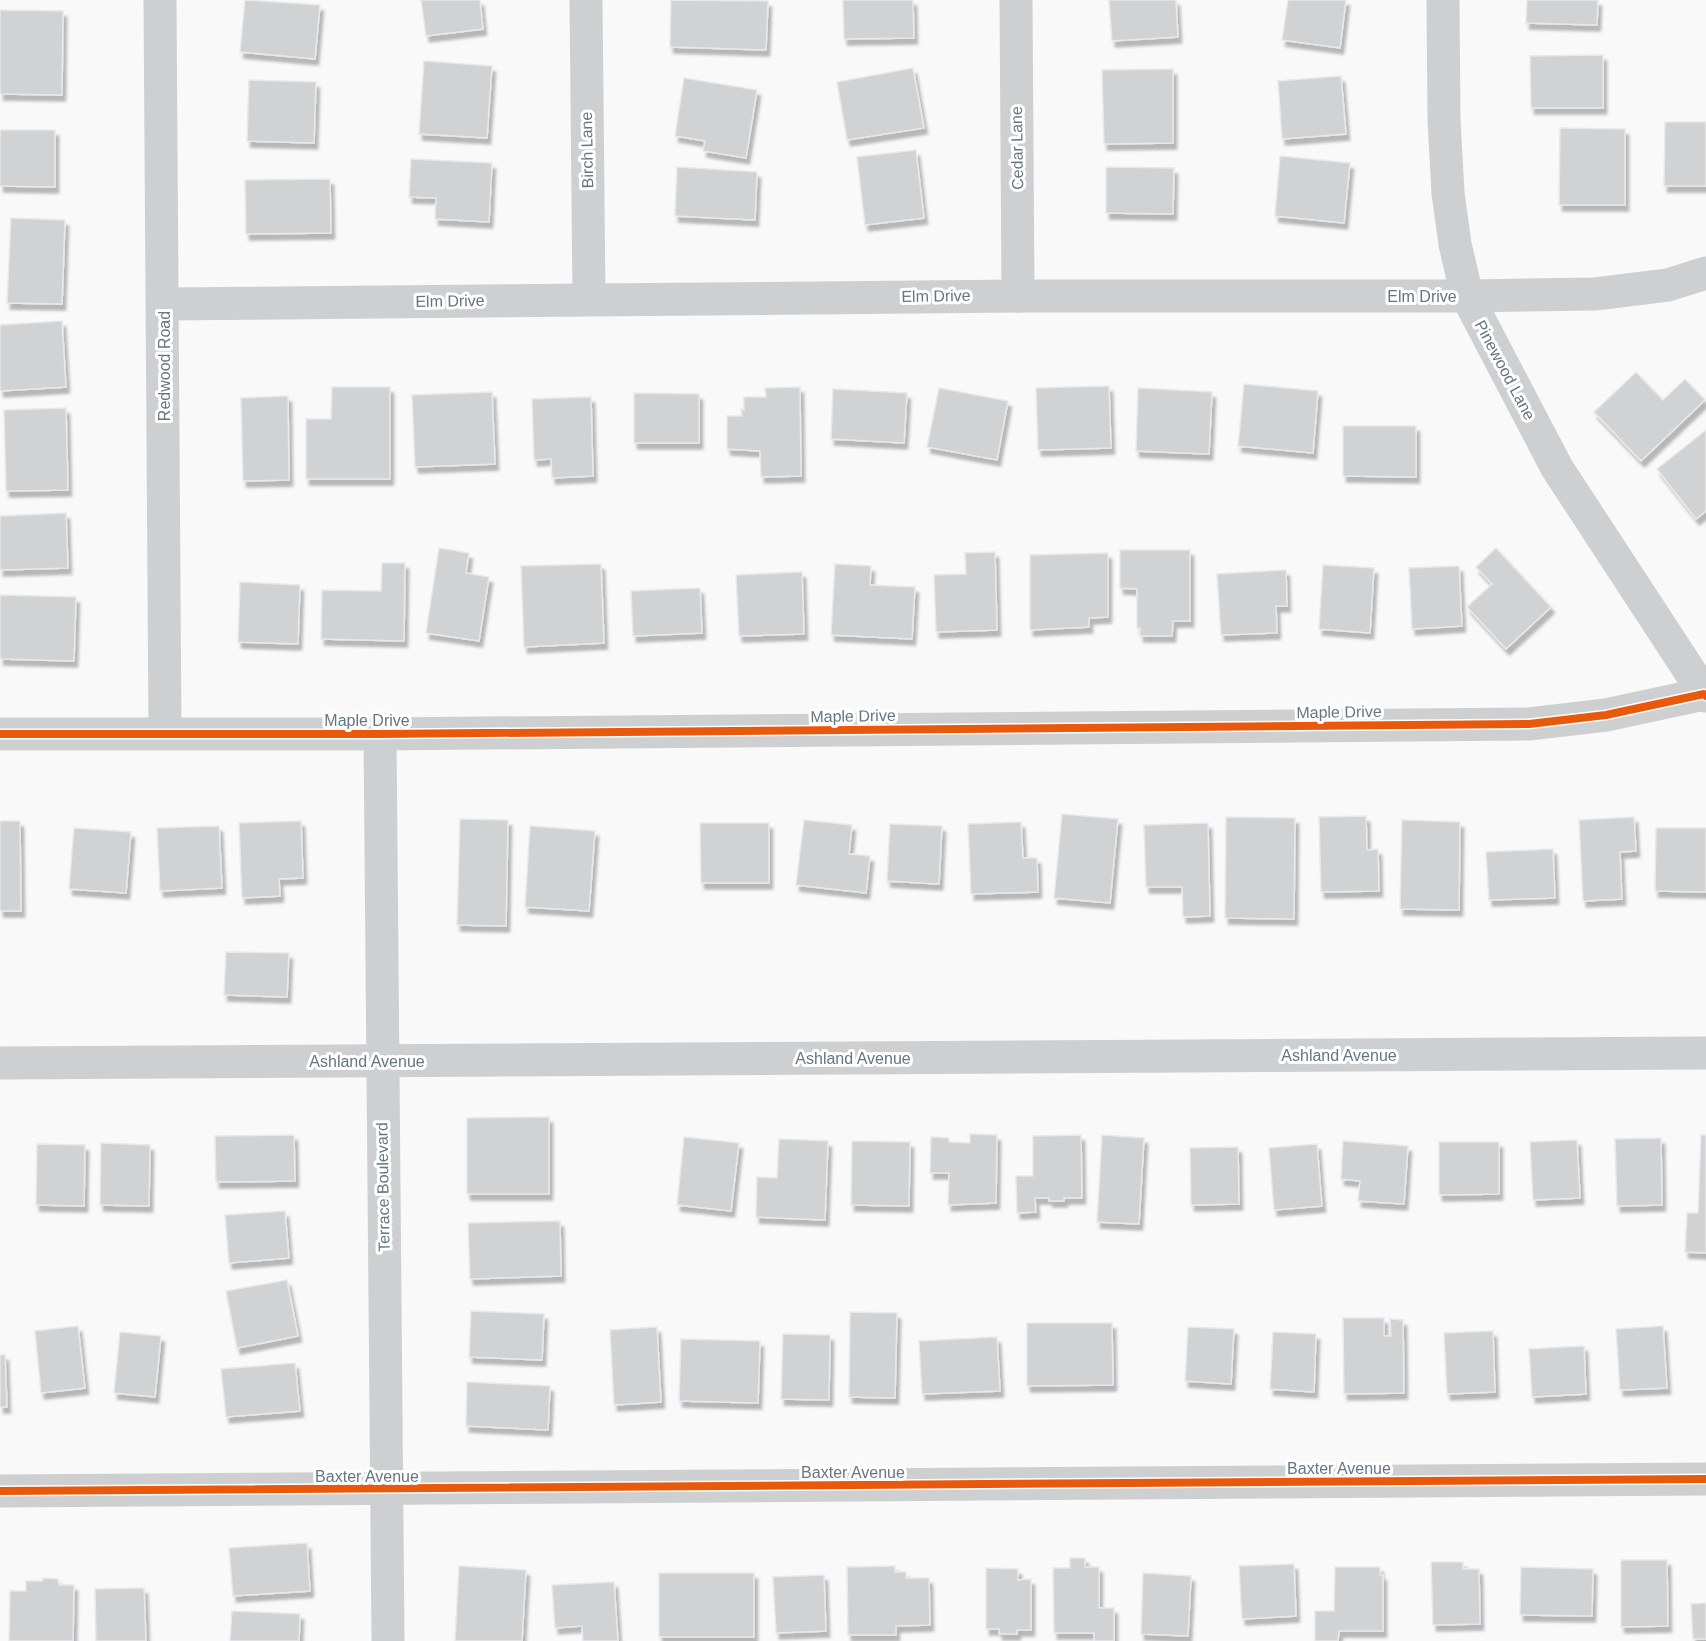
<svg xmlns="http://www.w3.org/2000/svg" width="1706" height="1641" font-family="Arial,sans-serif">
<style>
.building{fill:#d0d2d3;stroke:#e8e8e8;stroke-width:1.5;filter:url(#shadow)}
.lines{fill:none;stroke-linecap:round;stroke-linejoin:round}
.street{stroke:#cecfd0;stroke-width:33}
.cycleway-casing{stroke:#fff;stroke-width:11}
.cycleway{stroke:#e8590c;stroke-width:8}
.labels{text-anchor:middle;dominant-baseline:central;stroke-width:6;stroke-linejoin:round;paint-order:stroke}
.street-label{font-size:16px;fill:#657683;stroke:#fff}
</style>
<defs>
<filter id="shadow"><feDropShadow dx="3.5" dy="6" stdDeviation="1.5" flood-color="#0004"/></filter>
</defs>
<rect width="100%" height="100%" fill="#f9f9f9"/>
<g class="building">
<polygon points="245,0 320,5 315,59 240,52"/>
<polygon points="421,0 480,0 483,29 426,36"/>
<polygon points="671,0 768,1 766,50 670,47"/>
<polygon points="843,0 913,0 914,38 844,39"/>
<polygon points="1109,0 1176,0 1178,37 1112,41"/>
<polygon points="1288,0 1346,0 1340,48 1282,40"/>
<polygon points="1527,0 1598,0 1597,25 1526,23"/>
<polygon points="0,10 63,11 62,95 0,94"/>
<polygon points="1603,55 1603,108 1531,108 1530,56"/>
<polygon points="424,61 492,66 487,138 419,134"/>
<polygon points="913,68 924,128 847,140 837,82"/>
<polygon points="1173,69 1173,143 1104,144 1102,70"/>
<polygon points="1341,76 1346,134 1282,139 1278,81"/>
<polygon points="684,78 757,90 746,158 703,151 705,141 675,136"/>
<polygon points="249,80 316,82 314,143 247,141"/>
<polygon points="1665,122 1706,122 1706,186 1664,186"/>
<polygon points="1560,128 1625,129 1625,205 1559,205"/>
<polygon points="0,130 55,130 55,187 0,186"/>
<polygon points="916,150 924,218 865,225 857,157"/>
<polygon points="1280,156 1350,163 1344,223 1275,216"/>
<polygon points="411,159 492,163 489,222 435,219 436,198 409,197"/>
<polygon points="677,167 757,172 755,220 675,216"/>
<polygon points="1106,167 1174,168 1173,214 1106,213"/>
<polygon points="330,179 331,233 246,234 245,180"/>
<polygon points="11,218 65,220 62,304 7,303"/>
<polygon points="62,321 66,387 0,391 0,325"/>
<polygon points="1636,372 1663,400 1685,379 1705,400 1641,461 1594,412"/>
<polygon points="1244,384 1318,391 1313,453 1238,446"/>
<polygon points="1109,386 1111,448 1038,450 1036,388"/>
<polygon points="332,387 390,387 390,479 306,479 306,419 331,419"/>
<polygon points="800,387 801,476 761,477 760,451 727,449 727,416 742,416 741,409 744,410 744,397 766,397 765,388"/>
<polygon points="939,388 1008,401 997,460 927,447"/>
<polygon points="1138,388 1212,392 1209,454 1136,451"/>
<polygon points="833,389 907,393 904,443 831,439"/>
<polygon points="492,392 495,464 415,467 412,395"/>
<polygon points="634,393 699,394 699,443 634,443"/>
<polygon points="288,396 289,480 243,481 241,398"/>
<polygon points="591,397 593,476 552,478 551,459 534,460 532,399"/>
<polygon points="66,408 68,490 6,491 4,410"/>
<polygon points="1343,426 1416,426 1416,477 1343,476"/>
<polygon points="1706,430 1706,511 1696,519 1657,469"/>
<polygon points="66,513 68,568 0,570 0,516"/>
<polygon points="439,548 469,553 466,573 489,577 479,641 426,633"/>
<polygon points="1496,548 1551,607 1506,649 1467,607 1492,584 1476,567"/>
<polygon points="1120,550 1190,550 1190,621 1173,621 1172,636 1140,636 1140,628 1137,628 1137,589 1120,588"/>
<polygon points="995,552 997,630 936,632 934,575 966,574 965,553"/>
<polygon points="1108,553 1108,617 1089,618 1089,627 1030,630 1030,555"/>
<polygon points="382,563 405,563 404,641 321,639 322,590 381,591"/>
<polygon points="601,564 604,643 524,647 521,566"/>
<polygon points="835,564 871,566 870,585 915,587 912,639 831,635"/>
<polygon points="1323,565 1374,568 1370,633 1319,629"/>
<polygon points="1459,566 1462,626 1412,629 1409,568"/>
<polygon points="1286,570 1287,606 1276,606 1277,633 1221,635 1217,574"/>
<polygon points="802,572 804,634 739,636 736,575"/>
<polygon points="240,582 300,585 298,644 238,642"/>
<polygon points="700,588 702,633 633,636 631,591"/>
<polygon points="0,595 76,597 74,661 0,659"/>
<polygon points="1062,814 1118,819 1110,903 1054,898"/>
<polygon points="1366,816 1367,850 1378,849 1379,891 1321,892 1319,817"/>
<polygon points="1226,817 1295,818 1294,919 1225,918"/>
<polygon points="1634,817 1636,851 1620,852 1622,899 1583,901 1579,820"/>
<polygon points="460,819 508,820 506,926 457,925"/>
<polygon points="804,820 852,825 849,854 870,856 866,893 796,885"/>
<polygon points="1402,820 1460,822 1459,910 1400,909"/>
<polygon points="0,821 20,821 21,911 0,911"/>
<polygon points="301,821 303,878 279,879 280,896 242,898 239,823"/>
<polygon points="1021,822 1023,858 1037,858 1038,892 971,894 968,824"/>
<polygon points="700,823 769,823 769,883 701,883"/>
<polygon points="1208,823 1210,916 1183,917 1182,887 1146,887 1144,825"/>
<polygon points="890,824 942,826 939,884 887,881"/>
<polygon points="219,826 222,888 160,891 157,828"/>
<polygon points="530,826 595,831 589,911 525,907"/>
<polygon points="74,828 131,832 126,893 69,889"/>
<polygon points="1656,828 1706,828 1706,892 1655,891"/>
<polygon points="1553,849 1555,898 1489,900 1486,852"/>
<polygon points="226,952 289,953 287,997 224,995"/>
<polygon points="549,1117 549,1194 467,1194 467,1118"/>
<polygon points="970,1134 997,1135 996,1203 948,1205 949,1173 930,1173 931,1137 949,1138 949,1142 970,1143"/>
<polygon points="294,1135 295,1181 216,1182 215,1136"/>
<polygon points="1081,1135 1082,1198 1064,1198 1064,1201 1049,1201 1049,1198 1035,1198 1036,1212 1017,1213 1016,1176 1033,1176 1033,1136"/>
<polygon points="1102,1135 1144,1138 1139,1224 1097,1222"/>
<polygon points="1701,1135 1706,1135 1706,1253 1685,1252 1687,1213 1698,1213"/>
<polygon points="684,1137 739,1143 731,1211 677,1205"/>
<polygon points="1661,1138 1662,1205 1617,1206 1615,1139"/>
<polygon points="779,1139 828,1141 825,1220 756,1217 757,1177 777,1178"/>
<polygon points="1577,1140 1580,1198 1533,1200 1530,1142"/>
<polygon points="852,1141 910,1142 909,1206 851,1205"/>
<polygon points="1343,1141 1408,1146 1404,1204 1358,1201 1360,1181 1341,1179"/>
<polygon points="1439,1142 1499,1142 1499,1194 1439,1195"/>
<polygon points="101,1143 150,1145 149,1206 100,1205"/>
<polygon points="37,1144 85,1145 84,1206 36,1205"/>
<polygon points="1317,1144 1322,1206 1274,1210 1269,1148"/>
<polygon points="1238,1147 1239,1204 1191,1205 1190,1148"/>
<polygon points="285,1211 289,1258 229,1263 225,1215"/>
<polygon points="560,1221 561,1276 470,1279 468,1223"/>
<polygon points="287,1280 298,1336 237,1348 226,1291"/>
<polygon points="471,1311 544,1314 542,1360 469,1357"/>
<polygon points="850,1312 897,1313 895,1398 849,1397"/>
<polygon points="1343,1318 1384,1318 1384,1336 1391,1336 1390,1319 1403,1320 1404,1393 1344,1394"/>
<polygon points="1027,1323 1112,1323 1113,1385 1027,1386"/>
<polygon points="78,1326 85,1388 41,1393 35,1331"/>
<polygon points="1663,1326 1667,1388 1620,1390 1616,1329"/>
<polygon points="657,1327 661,1402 614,1405 610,1330"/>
<polygon points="1188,1327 1234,1329 1231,1384 1185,1381"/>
<polygon points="1493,1331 1495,1392 1447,1394 1444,1333"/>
<polygon points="120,1332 161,1336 155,1397 114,1393"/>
<polygon points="1273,1332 1316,1334 1314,1392 1270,1389"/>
<polygon points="783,1334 830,1335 829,1400 781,1399"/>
<polygon points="997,1337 1000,1391 922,1394 919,1341"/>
<polygon points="681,1339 760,1341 758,1403 679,1401"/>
<polygon points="1584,1346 1586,1394 1532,1397 1529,1349"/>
<polygon points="0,1355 5,1355 7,1407 0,1407"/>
<polygon points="295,1363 300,1411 226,1417 221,1369"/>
<polygon points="467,1382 550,1386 548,1430 466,1426"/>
<polygon points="307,1543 310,1591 233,1596 229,1548"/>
<polygon points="1070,1558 1085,1558 1085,1567 1099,1567 1099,1608 1114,1608 1114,1641 1094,1641 1094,1633 1054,1633 1053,1568 1070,1568"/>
<polygon points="1621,1560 1667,1560 1668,1626 1621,1627"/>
<polygon points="1431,1562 1463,1562 1463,1569 1479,1569 1480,1624 1433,1625"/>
<polygon points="1294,1564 1296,1616 1242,1619 1239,1566"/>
<polygon points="459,1566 526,1570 522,1641 455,1641"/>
<polygon points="895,1566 895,1572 906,1572 906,1578 929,1578 930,1625 896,1626 896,1635 848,1635 847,1567"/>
<polygon points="1335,1567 1380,1567 1380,1575 1383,1575 1383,1631 1339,1631 1338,1641 1315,1641 1315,1611 1334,1611"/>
<polygon points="1521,1567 1593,1569 1592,1616 1520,1615"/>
<polygon points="986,1568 1018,1569 1018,1580 1031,1579 1031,1630 1017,1630 1017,1634 999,1634 999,1629 986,1629"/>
<rect x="659" y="1573" width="95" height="64"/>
<polygon points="1143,1573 1191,1576 1188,1636 1141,1634"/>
<polygon points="824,1575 826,1631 776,1633 773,1577"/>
<polygon points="43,1578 58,1579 59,1585 74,1585 73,1641 9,1641 10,1591 26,1591 26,1581 43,1581"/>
<polygon points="614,1582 618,1641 583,1641 582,1626 555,1628 552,1585"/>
<polygon points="144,1588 146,1641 96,1641 95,1589"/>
<polygon points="1706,1603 1706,1639 1693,1639 1691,1604"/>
<polygon points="232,1611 300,1614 299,1641 230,1641"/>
</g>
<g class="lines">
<g class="street">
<polyline points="160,0 165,732"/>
<polyline points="586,0 589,299"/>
<polyline points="1016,0 1018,296"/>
<polyline points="1443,0 1444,120 1448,193 1455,244 1467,296 1557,468 1706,696"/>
<polyline points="163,304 1018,296 1467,296 1595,294 1668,285 1706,273"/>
<polyline points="0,734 380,734 1529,724 1606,715 1704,694"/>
<polyline points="380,734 388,1641"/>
<polyline points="0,1063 1706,1053"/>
<polyline points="0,1491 1706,1479"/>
</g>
<g class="cycleway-casing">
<g id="cycleway">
<polyline points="0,734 380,734 1529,724 1606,715 1704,694 1706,696"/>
<polyline points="0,1491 1706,1479"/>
</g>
</g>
<use href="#cycleway" class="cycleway"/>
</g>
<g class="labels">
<g class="street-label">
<text transform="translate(1017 148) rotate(-91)">Cedar Lane</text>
<text transform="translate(587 150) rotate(-91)">Birch Lane</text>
<text transform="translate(936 296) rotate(-1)">Elm Drive</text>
<text x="1422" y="296">Elm Drive</text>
<text transform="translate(450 301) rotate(-1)">Elm Drive</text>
<text transform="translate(164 366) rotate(-90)">Redwood Road</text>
<text transform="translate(1505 370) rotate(62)">Pinewood Lane</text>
<text transform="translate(1339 712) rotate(-1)">Maple Drive</text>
<text transform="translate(853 716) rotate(-1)">Maple Drive</text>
<text x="367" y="720">Maple Drive</text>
<text x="1339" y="1055">Ashland Avenue</text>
<text x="853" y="1058">Ashland Avenue</text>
<text x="367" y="1061">Ashland Avenue</text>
<text transform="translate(383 1187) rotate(-91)">Terrace Boulevard</text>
<text x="1339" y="1468">Baxter Avenue</text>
<text x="853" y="1472">Baxter Avenue</text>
<text x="367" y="1476">Baxter Avenue</text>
</g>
</g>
</svg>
